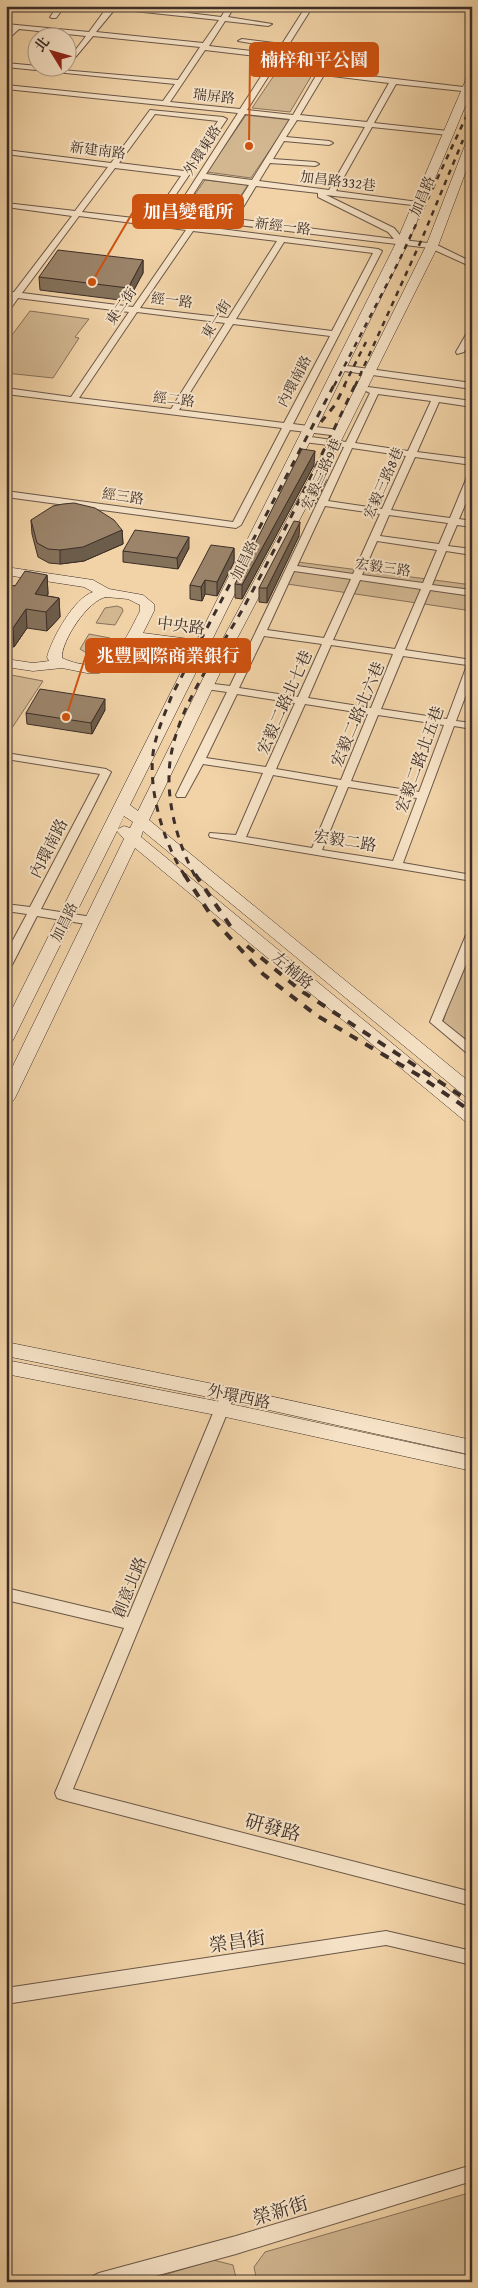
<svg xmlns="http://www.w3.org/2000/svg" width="478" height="2288" font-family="'Gentium Book Plus','Noto Serif TC',serif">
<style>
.green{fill:#d2b791;stroke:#88725c}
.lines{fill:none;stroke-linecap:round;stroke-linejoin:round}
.street-casing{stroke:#6a5748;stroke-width:2}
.secondary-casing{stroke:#3d2e28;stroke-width:1}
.street{fill:#f6e2c6;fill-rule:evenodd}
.secondary{fill:#f6e2c6;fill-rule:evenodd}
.rail-far2{stroke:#3d2e28;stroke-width:2.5;stroke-dasharray:5.5 5.5;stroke-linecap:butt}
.rail-far1{stroke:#3d2e28;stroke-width:3;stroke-dasharray:7 7;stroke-linecap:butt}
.rail{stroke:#3d2e28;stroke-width:4;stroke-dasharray:9 9;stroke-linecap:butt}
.wall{fill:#85725b;stroke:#3d2e28}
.shaded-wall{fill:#6c5c4a;stroke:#3d2e28}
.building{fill:#9b846a;stroke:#3d2e28}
.labels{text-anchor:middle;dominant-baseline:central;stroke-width:4;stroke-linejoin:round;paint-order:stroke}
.far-street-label{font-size:14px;fill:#3d2e28;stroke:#f6e2c6}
.street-label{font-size:16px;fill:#3d2e28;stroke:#f6e2c6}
.near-street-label{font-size:19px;fill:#3d2e28;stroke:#f6e2c6}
.leader{fill:none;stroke:#ce5310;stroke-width:2}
.callout-dot{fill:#ce5310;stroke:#f6e2c6;stroke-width:2}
.callout{fill:#ce5310;stroke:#ce5310;stroke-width:2}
.callout-label{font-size:18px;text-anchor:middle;font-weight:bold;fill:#fff}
</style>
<rect width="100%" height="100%" fill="#f1d3a7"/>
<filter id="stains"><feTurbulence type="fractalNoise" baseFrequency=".004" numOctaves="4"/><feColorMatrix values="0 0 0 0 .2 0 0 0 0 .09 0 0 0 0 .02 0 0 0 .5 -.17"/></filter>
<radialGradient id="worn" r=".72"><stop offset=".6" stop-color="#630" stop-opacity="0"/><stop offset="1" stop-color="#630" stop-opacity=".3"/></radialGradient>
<g class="green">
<polygon points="277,71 312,75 290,112 252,108"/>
<polygon points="246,115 290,120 251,178 207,172"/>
<polygon points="205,180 248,185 229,213 186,207"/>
<polygon points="30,311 89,319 75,337 79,338 53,378 6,373 6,343"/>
<polygon points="298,562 472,585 472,611 287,584"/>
<polygon points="117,606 122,608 123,611 115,625 96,623 105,608"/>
<polygon points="89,634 110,638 100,652 88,654 80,649"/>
<polygon points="6,674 43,681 6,737"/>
<polygon points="472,936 472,1044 443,1022"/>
<polygon points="472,2192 472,2282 257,2282 254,2267 265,2252"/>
<polygon points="213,2260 233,2265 237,2282 141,2282"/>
</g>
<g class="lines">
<g class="street-casing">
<g id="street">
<polygon points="58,6 65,6 56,18 52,18 50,17"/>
<path d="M108,6H131L221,17L228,6H235L228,17L272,24L268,26L225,21L209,46L276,54L280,48L238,41L242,39L282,44L303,11L268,6H313L276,65L472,88V92L396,84L374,123L448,131L452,133L448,135L372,127L336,191L418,202H421V206L326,195L394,228L404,240L435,244L472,262V267L430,248L230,224L174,216L173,214L238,113L6,89V85L163,101L175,84L6,67V63L38,66V68L178,80L200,47L93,36L68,66V60L86,36L19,29L6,41V34L12,29L6,28V24L89,32ZM115,9L219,20L203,43L96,32ZM205,50L273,58L240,109L170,102ZM273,69L317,74L293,115L247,110ZM324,75L389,83L367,122L300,115ZM245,114L290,119L252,180L206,174ZM297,120L365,127L329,190L259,181L270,163L315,166L319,164L315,162L273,159L284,141L329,145L333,143L329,141L286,137ZM203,179L249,185L228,218L182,212ZM256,186L318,193V197L388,232L394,239L236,219Z"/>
<path d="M150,110L223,117L227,119L158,221L378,249L382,251L293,424L339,430L344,433L339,436L290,430L241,525L236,528L6,497V491L233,522L282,428L6,394V388L71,397L129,312L18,298L9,311H6V303L11,297H6V292H14L72,216L6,207V203L75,211L108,167L6,154V150L111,163ZM155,114L218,121L184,171L119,163ZM115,168L181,176L151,220L82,212ZM79,216L186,230L133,307L22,293ZM193,231L277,241L228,318L140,308ZM284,242L373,253L332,331L236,319ZM137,312L225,323L171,409L79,398ZM233,324L330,336L284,423L179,410Z"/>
<polygon points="472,328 472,339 464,352 457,354 456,352 468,331"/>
<polygon points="340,365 472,383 472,389 337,370 336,368"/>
<path d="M368,387L472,401V407L439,402L417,452L472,459V465L415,457L391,510L450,518L467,477L472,474V489L459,519L472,521V527L457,525L448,546L472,549V555L446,551L432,585L472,590V596L430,590L405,650L472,660V679L456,721L472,723V729L454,726L403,863L472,875V881L210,837L209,835L210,833L236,835L263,773L203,764L185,797H177L176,795L227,692L206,689L201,686L206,683L230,686L344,447L304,442L299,439L304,436L346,442L370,393L364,390ZM378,394L431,401L408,451L355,443ZM352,448L406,456L382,509L328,501ZM325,506L380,514L353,574L297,566ZM389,515L448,523L439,544L380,536ZM377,541L437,550L423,583L362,575ZM294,571L351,579L324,638L267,630ZM360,580L421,589L395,649L333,640ZM264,636L322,644L298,697L239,688ZM331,645L393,654L371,708L308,698ZM403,656L467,665L447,719L381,709ZM237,694L295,703L266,767L206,758ZM305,704L368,714L341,780L276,769ZM378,715L444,725L419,792L351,781ZM273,775L338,786L312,848L246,837ZM348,787L417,798L393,861L322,850Z"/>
<polygon points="6,753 106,769 111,772 41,909 92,917 98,921 92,925 37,916 12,965 6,969 6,953 27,914 6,911 6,904 30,907 100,774 6,759"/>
<polygon points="472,931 472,950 442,1021 472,1045 472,1055 468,1054 430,1022 466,935"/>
<polygon points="228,1389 233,1390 235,1394 73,1789 472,1892 472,1906 63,1800 57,1798 55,1793 124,1628 6,1600 6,1588 128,1617 221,1394 223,1390"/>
<polygon points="386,1931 472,1951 472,1965 386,1945 6,2004 6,1988"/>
<polygon points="472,2165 472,2181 236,2254 133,2282 90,2282 93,2276 99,2273 236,2236"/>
</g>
</g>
<g class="secondary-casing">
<g id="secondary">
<path d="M472,74V90L408,243L211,642L217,643L219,646L328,443L426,246L467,140L472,137V155L438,246L340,443L232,648L149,820L472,1084V1099L466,1097L143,831L141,837L472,1109V1124L466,1122L135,848L15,1098L12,1102L6,1104V1080L124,839L117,831L14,1038L12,1042L6,1043V1021L193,648L138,641L123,662L114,668L99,673H87L62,668L33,671L6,667V659L33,663L49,661L47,657C52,638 74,598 93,592L84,587L6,575V567L93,580L109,589L143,595L154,604V611L143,633L197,640L396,243L467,77ZM106,597L128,599L140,605V611C122,646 109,679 62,658C61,641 88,600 106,597ZM219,646L218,648L138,811L130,805L207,650L217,649ZM124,816L133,822L130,828L124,826L118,829Z"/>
<polygon points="6,1342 228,1387 472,1440 472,1455 228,1401 6,1356"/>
<polygon points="6,1360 221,1402 472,1456 472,1471 221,1416 6,1374"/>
</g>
</g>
<use href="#street" class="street"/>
<use href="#secondary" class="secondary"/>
<g class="rail-far2">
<polyline points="334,386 399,261 472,104"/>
<polyline points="344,386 366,342"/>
<polyline points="355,386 421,241 463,140"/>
</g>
<g class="rail-far1">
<polyline points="321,422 335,405 345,385"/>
<path d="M185,876C163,843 145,782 155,743C159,726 166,711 172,695L334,385"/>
<path d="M195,876C176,841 164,794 171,755C181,700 218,654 245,605C284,533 320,459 355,385"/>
</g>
<g class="rail">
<polyline points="184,874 214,920 263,974 316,1015 418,1075 472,1112"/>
<polyline points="195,874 235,933"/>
<polyline points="247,946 300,990 472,1103"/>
</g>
</g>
<g class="wall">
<polygon points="143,260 143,273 128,301 40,290 39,277"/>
<polygon points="314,465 242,599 235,598 235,584"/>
<polygon points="326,480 315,504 311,503 311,489"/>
<polygon points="31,520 122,530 123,544 84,561 60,564 49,563 38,557 32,534"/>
<polygon points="299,536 267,603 259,602 259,588"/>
<polygon points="189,548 178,569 123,562 123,551"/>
<polygon points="234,548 234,562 217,596 205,594 202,601 190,599 190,585"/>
<polygon points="47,575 48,594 47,596 59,598 60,617 47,631 27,628 14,647 6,646 6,585 15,586"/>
<polygon points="105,710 92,734 27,724 26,713"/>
</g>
<g class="shaded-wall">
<polygon points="143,260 143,273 128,301 128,288"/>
<polygon points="315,451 314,465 242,599 242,585"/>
<polygon points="326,466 326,480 315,504 315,490"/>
<polygon points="300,522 299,536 267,603 267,588"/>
<polygon points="122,530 123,544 84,561 60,564 60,550"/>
<polygon points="189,537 189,548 178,569 177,558"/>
<polygon points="234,548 234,562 217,596 217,582"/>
<polygon points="47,575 48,594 37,611 35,594"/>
<polygon points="205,580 205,594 202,601 201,587"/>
<polygon points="59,598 60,617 47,631 46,612"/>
<polygon points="26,609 27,628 14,647 13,628"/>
<polygon points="105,699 105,710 92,734 91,723"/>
</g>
<g class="building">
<polygon points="58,250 143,260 128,288 39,277"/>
<polygon points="302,449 315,451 242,585 235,584"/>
<polygon points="323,466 326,466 315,490 311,489"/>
<polygon points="74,503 95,508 114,520 122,530 83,547 60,550 48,549 37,543 31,520 53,506 63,504"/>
<polygon points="294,521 300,522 267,588 259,588"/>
<polygon points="135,530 189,537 177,558 123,551"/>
<polygon points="211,545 234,548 217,582 205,580 201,587 190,585"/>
<polygon points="25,571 47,575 35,594 59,598 46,612 26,609 13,628 6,627 6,585 15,586"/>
<polygon points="40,689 105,699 91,723 26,713"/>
</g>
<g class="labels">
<g class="far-street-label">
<text transform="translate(214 96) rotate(6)">瑞屏路</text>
<text transform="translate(98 150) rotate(7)">新建南路</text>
<text transform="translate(202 150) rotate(-57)">外環東路</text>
<text transform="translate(338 181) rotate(7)">加昌路332巷</text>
<text transform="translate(422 196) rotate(-67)">加昌路</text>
<text transform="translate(283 226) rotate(7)">新經一路</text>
<text transform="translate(172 300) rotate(7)">經一路</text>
<text transform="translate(121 306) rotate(-55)">東二街</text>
<text transform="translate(216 319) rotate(-58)">東一街</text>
<text transform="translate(294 381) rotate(-62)">內環南路</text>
<text transform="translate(174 399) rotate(7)">經二路</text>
<text transform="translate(321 474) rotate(-65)">宏毅三路9巷</text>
<text transform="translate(383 483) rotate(-66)">宏毅三路8巷</text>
<text transform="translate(123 496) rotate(8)">經三路</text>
<text transform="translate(244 560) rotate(-64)">加昌路</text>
<text transform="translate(383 567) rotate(8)">宏毅三路</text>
<text transform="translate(64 922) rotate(-64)">加昌路</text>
</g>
<g class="street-label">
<text transform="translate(181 625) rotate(7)">中央路</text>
<text transform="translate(284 702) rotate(-66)">宏毅二路北七巷</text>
<text transform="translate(357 714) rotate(-67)">宏毅二路北六巷</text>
<text transform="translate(419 759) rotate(-70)">宏毅二路北五巷</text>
<text transform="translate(345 840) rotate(9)">宏毅二路</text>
<text transform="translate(48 848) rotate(-63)">內環南路</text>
<text transform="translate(293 970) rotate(40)">左楠路</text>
<text transform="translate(239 1396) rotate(12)">外環西路</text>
<text transform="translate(129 1587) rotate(-68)">創意北路</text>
</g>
<g class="near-street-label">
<text transform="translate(273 1827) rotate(15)">研發路</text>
<text transform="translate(237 1941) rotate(-9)">榮昌街</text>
<text transform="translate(280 2210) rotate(-17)">榮新街</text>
</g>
</g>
<path class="leader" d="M249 146L250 59M92 282L133 212M66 717L86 655"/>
<g class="callout-dot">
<circle cx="249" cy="146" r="5"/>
<circle cx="92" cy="282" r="5"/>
<circle cx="66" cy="717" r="5"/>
</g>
<g class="callout">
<rect x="250" y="43" width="128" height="33" rx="5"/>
<rect x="133" y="195" width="110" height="33" rx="5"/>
<rect x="86" y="639" width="164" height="33" rx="5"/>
</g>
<g class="callout-label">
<text x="314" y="66">楠梓和平公園</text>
<text x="188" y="218">加昌變電所</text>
<text x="168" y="662">兆豐國際商業銀行</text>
</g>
<rect width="478" height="2288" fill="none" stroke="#f1d3a7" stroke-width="25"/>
<rect x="8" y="8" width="463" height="2273" fill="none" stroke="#3d2e28" stroke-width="2.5"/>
<rect x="12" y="12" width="453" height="2263" fill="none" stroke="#3d2e28"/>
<g transform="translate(52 52) rotate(307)"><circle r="24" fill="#f6e2c6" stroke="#ac9a87"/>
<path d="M0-4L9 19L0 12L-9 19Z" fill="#8f2418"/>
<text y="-8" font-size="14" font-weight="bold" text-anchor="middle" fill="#3d2e28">北</text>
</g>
<rect width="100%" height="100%" filter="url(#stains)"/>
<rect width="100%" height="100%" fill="url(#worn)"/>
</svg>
